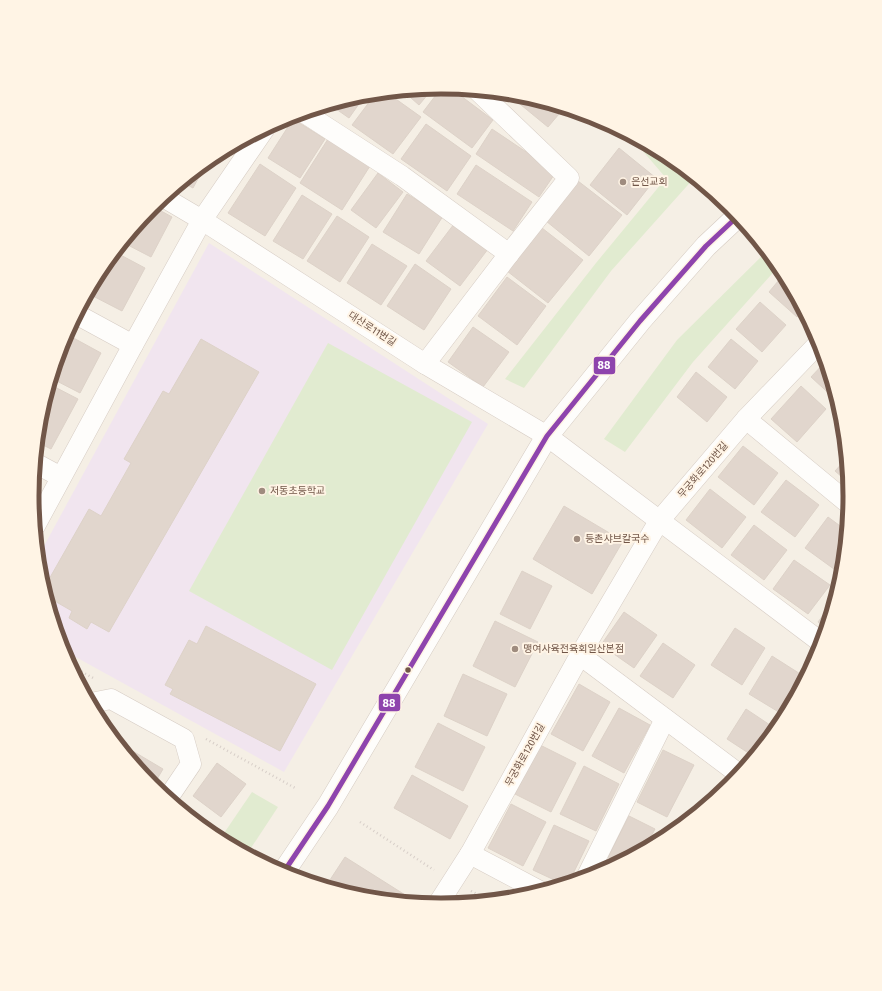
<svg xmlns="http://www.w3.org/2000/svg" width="882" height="991" font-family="'Fira Sans','Noto Sans KR',sans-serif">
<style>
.education{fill:#f1e5ef}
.green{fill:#e1ebd0}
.building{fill:#e1d6cd;stroke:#ddd2c8}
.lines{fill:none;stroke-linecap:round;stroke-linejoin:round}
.street-casing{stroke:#d6ccc4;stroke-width:21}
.secondary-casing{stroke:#d5cbc2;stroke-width:23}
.path{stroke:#d7cec8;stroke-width:2.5;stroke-dasharray:1 3;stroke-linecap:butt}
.street{stroke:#fefdfb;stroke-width:20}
.secondary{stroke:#fefdfb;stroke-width:22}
.bus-1-casing{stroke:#fff4e5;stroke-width:8}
.bus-1{stroke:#8e44ad;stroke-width:5}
.poi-dot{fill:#9f8c7f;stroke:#fff4e5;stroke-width:1.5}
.bus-dot{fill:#715648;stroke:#fff4e5;stroke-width:1.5}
.labels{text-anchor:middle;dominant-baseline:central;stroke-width:4;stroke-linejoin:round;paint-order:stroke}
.poi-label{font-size:10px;fill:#715648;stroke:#fff4e5;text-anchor:start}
.street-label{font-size:10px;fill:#715648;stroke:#fff4e5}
.rim{fill:none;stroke:#715648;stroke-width:5}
.line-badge{stroke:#fff4e5;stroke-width:1.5}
.badge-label{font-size:11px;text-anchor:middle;font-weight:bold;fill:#fff}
</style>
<rect width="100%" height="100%" fill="#f5efe5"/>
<polygon class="education" points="209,243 488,424 284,772 63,650 40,575 38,557"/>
<g class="green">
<polygon points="629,135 668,156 695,177 611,271 524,388 505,379 596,263 666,178"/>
<polygon points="767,251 779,266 693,362 625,452 604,439 677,340"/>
<polygon points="328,343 472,422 332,670 189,591"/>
<polygon points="252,792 278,807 247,854 220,839"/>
</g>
<g class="building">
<polygon points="434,87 419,105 402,90"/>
<polygon points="442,87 449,87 493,120 472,148 423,112"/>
<polygon points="386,92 421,117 393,154 352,125 376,93"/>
<polygon points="361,94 366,94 349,118 329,104"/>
<polygon points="520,94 521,94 564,108 548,127 515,100"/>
<polygon points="293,119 325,139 300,178 268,158"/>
<polygon points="426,124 471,156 447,191 401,159"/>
<polygon points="492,129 556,172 539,197 476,154"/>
<polygon points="328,139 370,166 342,210 300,183"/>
<polygon points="619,148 656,178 627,215 590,185"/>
<polygon points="208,160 193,188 182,182"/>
<polygon points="260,164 296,188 265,236 228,213"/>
<polygon points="476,165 532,202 513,231 457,194"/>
<polygon points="378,173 403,192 376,228 351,210"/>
<polygon points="578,181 622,215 589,256 546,221"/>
<polygon points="407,194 443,216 419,254 383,232"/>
<polygon points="302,195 332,214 303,259 273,241"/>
<polygon points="152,206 172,217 151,257 122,242"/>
<polygon points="337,216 369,237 340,282 307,261"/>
<polygon points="454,224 488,249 460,286 426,261"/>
<polygon points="542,228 583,260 548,303 507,271"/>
<polygon points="372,244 407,266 381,305 347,283"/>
<polygon points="115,252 145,268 122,311 91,295"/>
<polygon points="415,264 451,289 424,330 387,306"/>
<polygon points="784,274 803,310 797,317 769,292"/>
<polygon points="507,277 546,306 517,345 478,316"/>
<polygon points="760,302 786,325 762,352 736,329"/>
<polygon points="473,327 509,352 483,387 448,362"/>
<polygon points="68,335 101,353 80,393 51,378 59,351"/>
<polygon points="201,339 259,372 109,632 91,622 87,629 69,618 72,611 46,596 44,588 89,509 101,516 131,463 124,459 163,391 169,394"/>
<polygon points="731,339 758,361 735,389 708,367"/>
<polygon points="826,361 836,397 835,399 811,377"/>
<polygon points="696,372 727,397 707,422 677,397"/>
<polygon points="49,384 78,399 51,449 37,442 40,415"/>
<polygon points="801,386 826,409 797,442 771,419"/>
<polygon points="743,446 778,473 754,505 718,477"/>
<polygon points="846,459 849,483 835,471"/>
<polygon points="786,480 819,505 795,537 761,512"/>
<polygon points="710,489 746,517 722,548 686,520"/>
<polygon points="564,506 623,541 592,594 533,559"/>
<polygon points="828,517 847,531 843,565 838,572 805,548"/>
<polygon points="754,525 787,550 764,580 731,555"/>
<polygon points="794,560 830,585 808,614 773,589"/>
<polygon points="522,571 552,586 530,629 500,614"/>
<polygon points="835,599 826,628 818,622"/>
<polygon points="624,612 657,635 634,668 601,645"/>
<polygon points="495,621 538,642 515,687 473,666"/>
<polygon points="206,626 316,684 280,751 170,694 173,689 165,685 189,640 197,644"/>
<polygon points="735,628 765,648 742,685 711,665"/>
<polygon points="663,643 695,665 673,698 640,676"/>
<polygon points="772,656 805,677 782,714 749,694"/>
<polygon points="463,674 507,694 487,736 444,716"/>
<polygon points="579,684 610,702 583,751 551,734"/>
<polygon points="619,708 650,725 624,773 592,756"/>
<polygon points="746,709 776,729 753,756 727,739"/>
<polygon points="438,723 485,747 463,791 415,767"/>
<polygon points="110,733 124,741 120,746"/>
<polygon points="540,745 576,763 551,812 515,794"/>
<polygon points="131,750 163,769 153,786 128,756"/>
<polygon points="663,750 694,765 667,817 637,802"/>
<polygon points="217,763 246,784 221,817 193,796"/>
<polygon points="584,766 619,784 596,831 560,814"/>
<polygon points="412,775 468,806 450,839 394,808"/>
<polygon points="511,804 546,822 523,866 488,848"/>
<polygon points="182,806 217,830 214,836 180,808"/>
<polygon points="629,816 655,829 645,848 618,862 608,857"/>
<polygon points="554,825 589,841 569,882 563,884 533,870"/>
<polygon points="345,857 410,898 408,901 361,897 326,886"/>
</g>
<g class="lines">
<g class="street-casing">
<g id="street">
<polyline points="303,112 402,176 509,254"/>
<polyline points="163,197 202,220 425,364 509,254 569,178 477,90"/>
<polyline points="76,314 133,345"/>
<polyline points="425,364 547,436 822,643"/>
<polyline points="746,419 849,504"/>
<polyline points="35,463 61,477"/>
<polyline points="35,526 133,345 202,220 265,128"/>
<polyline points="580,655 739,774"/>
<polyline points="91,703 111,699 184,739 191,764 168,798"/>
<polyline points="470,854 540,891"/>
<polyline points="587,876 665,719"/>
<polyline points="438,904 470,854 580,655 659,521 746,419 820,342"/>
</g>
</g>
<g class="secondary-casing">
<polyline id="secondary" points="283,873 328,806 547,436 640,321 706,246 738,216"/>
</g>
<g class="path">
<polyline points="71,666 95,679"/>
<polyline points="206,739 297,789"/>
<polyline points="360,822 434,870"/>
<polyline points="471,891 488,900"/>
</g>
<use href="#street" class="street"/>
<use href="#secondary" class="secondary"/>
<g class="bus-1-casing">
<polyline id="bus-1" points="283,873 328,806 547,436 640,321 706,246 738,216"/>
</g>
<use href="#bus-1" class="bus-1"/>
</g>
<g class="poi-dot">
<circle cx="623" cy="182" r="4"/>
<circle cx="262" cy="491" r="4"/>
<circle cx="577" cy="539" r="4"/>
<circle cx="515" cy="649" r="4"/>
</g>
<circle class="bus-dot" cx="408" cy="670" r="3.5"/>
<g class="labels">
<g class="poi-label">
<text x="631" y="182">은선교회</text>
<text x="270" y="491">저동초등학교</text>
<text x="585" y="539">등촌샤브칼국수</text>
<text x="523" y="649">맹여사육전육회일산본점</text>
</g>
<g class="street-label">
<text transform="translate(372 329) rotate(33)">대산로11번길</text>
<text transform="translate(703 470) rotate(-49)">무궁화로120번길</text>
<text transform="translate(525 755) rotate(-61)">무궁화로120번길</text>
</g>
</g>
<path d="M0 0H882V991H0ZM39 496a402 402 0 1 1 804 0a402 402 0 1 1-804 0Z" fill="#fff4e5" fill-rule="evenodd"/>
<path class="rim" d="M39 496a402 402 0 1 1 804 0a402 402 0 1 1-804 0Z"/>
<g class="line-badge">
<rect x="593" y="356" width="23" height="19" rx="4" fill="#8e44ad"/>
<rect x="378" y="693" width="23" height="19" rx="4" fill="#8e44ad"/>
</g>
<g class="badge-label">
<text x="604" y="369">88</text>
<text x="389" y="707">88</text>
</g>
</svg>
